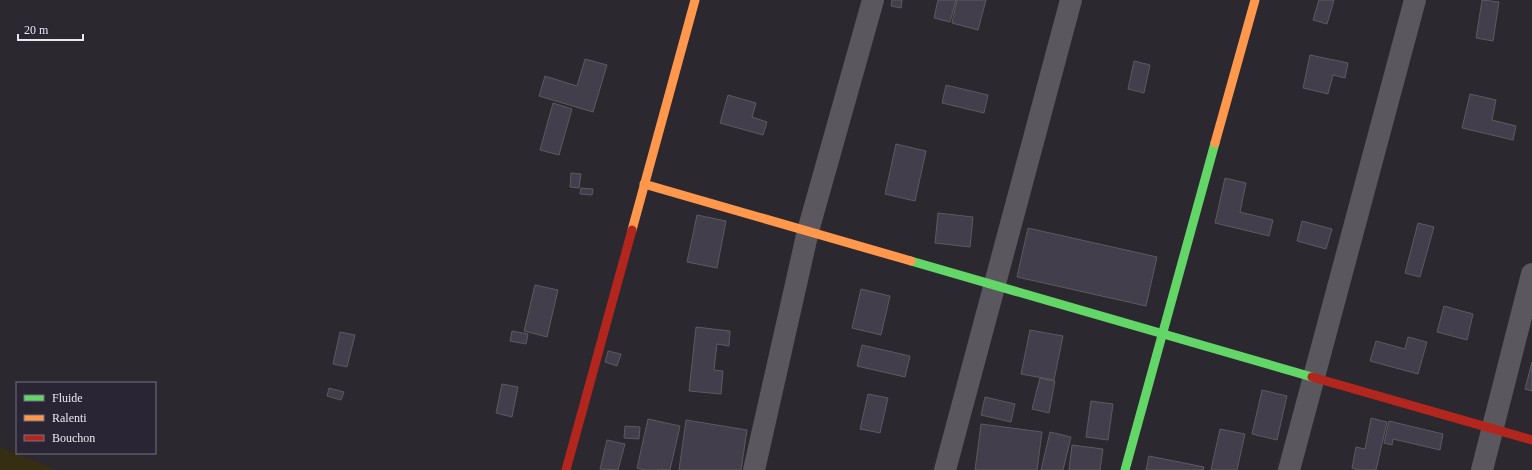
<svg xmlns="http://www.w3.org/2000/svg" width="1532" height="470" font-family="'Times New Roman',serif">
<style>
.sand{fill:#352e13}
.building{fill:#433e4c;stroke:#5c5a60}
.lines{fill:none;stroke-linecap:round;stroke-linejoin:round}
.street{stroke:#5a585e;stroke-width:22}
.fast{stroke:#63d668;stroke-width:9}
.slow{stroke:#ff974d;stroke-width:9}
.jam{stroke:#b3261e;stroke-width:9}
</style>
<rect width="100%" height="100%" fill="#2b2830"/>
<polygon class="sand" points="0,447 57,470 0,470"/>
<g class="building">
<polygon points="892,0 902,0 901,8 891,6"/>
<polygon points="938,0 956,0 950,22 934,18"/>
<polygon points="957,0 986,0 978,30 952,23"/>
<polygon points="1319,0 1334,0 1327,24 1313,20"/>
<polygon points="1482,0 1499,2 1493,41 1476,38"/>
<polygon points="1310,55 1348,63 1345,78 1333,75 1328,94 1303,88"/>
<polygon points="585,59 607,65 593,112 539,96 545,76 577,86"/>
<polygon points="1134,61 1150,65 1144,93 1128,89"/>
<polygon points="946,85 988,95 984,113 942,103"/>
<polygon points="1470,94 1496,100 1492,120 1516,126 1513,140 1462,128"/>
<polygon points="728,95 756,103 752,117 767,122 763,135 720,123"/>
<polygon points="553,103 572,109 559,155 540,150"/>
<polygon points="896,144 926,151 915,201 885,194"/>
<polygon points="571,173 581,174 579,188 570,187"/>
<polygon points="1225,178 1246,183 1240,212 1273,220 1269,236 1215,223"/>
<polygon points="581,188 593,189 592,195 580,194"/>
<polygon points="938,213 973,217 970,247 935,243"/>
<polygon points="697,215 726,221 717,268 687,262"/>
<polygon points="1302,221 1332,229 1326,249 1297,241"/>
<polygon points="1418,223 1434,227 1420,277 1405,273"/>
<polygon points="1028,228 1157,257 1146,306 1017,277"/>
<polygon points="535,285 558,290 547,337 524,331"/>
<polygon points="861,289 890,296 881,335 852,328"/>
<polygon points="1444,306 1473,314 1467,340 1437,332"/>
<polygon points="696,327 730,331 729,346 717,344 714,370 723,371 721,394 689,391"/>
<polygon points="1030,330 1063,336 1054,380 1021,374"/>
<polygon points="512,331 528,334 526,344 510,341"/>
<polygon points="340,332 355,335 347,367 333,364"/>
<polygon points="1408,337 1427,342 1418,374 1370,361 1376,341 1405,349"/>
<polygon points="862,345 910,356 905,377 857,366"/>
<polygon points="608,351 621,354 617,366 605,362"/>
<polygon points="1532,362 1532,391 1525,389"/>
<polygon points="1040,378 1055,381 1049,413 1032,409"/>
<polygon points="502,384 518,387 512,417 496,413"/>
<polygon points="329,388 344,392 341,400 327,396"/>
<polygon points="1262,390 1287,396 1277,440 1252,434"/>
<polygon points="868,394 888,398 880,433 860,429"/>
<polygon points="985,397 1015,404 1011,422 981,415"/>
<polygon points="1091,401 1113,404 1108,440 1086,437"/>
<polygon points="1371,418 1387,422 1376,470 1359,470 1352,468 1356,447 1365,449"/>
<polygon points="648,419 680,426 670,470 659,469 658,470 645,470 637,468"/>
<polygon points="686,420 747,430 741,470 679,470"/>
<polygon points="1389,421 1443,434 1440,450 1393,439 1392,445 1384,443"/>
<polygon points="981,424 1042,432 1037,470 975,470"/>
<polygon points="625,426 640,427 639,439 624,438"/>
<polygon points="1220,429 1245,434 1237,470 1211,470"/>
<polygon points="1050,432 1071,437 1063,470 1041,470"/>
<polygon points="607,440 625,444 618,470 600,469"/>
<polygon points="1072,445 1103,449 1100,470 1069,470"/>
<polygon points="1149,456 1204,467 1203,470 1146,470"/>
</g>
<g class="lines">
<g class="street">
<polyline points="754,470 808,231 873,0"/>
<polyline points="945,470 1071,0"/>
<polyline points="1289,470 1415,0"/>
<polyline points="1482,470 1532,274"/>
</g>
<g class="fast">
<polyline points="911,261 1312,377"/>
<polyline points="1125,470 1215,143"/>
</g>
<g class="slow">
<polyline points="1215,143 1255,0"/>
<polyline points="644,184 911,261"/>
<polyline points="632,230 695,0"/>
</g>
<g class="jam">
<polyline points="1312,377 1532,440"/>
<polyline points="566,470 632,230"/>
</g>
</g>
<rect x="16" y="382" width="140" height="72" fill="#2a2534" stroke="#777380"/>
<rect x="24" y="395" width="20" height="6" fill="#63d668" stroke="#777380"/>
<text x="52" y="402" font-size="12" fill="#eae7f1">Fluide</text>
<rect x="24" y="415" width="20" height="6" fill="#ff974d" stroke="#777380"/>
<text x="52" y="422" font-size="12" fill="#eae7f1">Ralenti</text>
<rect x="24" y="435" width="20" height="6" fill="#b3261e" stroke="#777380"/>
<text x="52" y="442" font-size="12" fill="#eae7f1">Bouchon</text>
<path d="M18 34v6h65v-6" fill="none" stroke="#eae7f1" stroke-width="2"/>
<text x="24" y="34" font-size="12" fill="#eae7f1" stroke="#2a2534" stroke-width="3" paint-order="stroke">20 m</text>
</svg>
